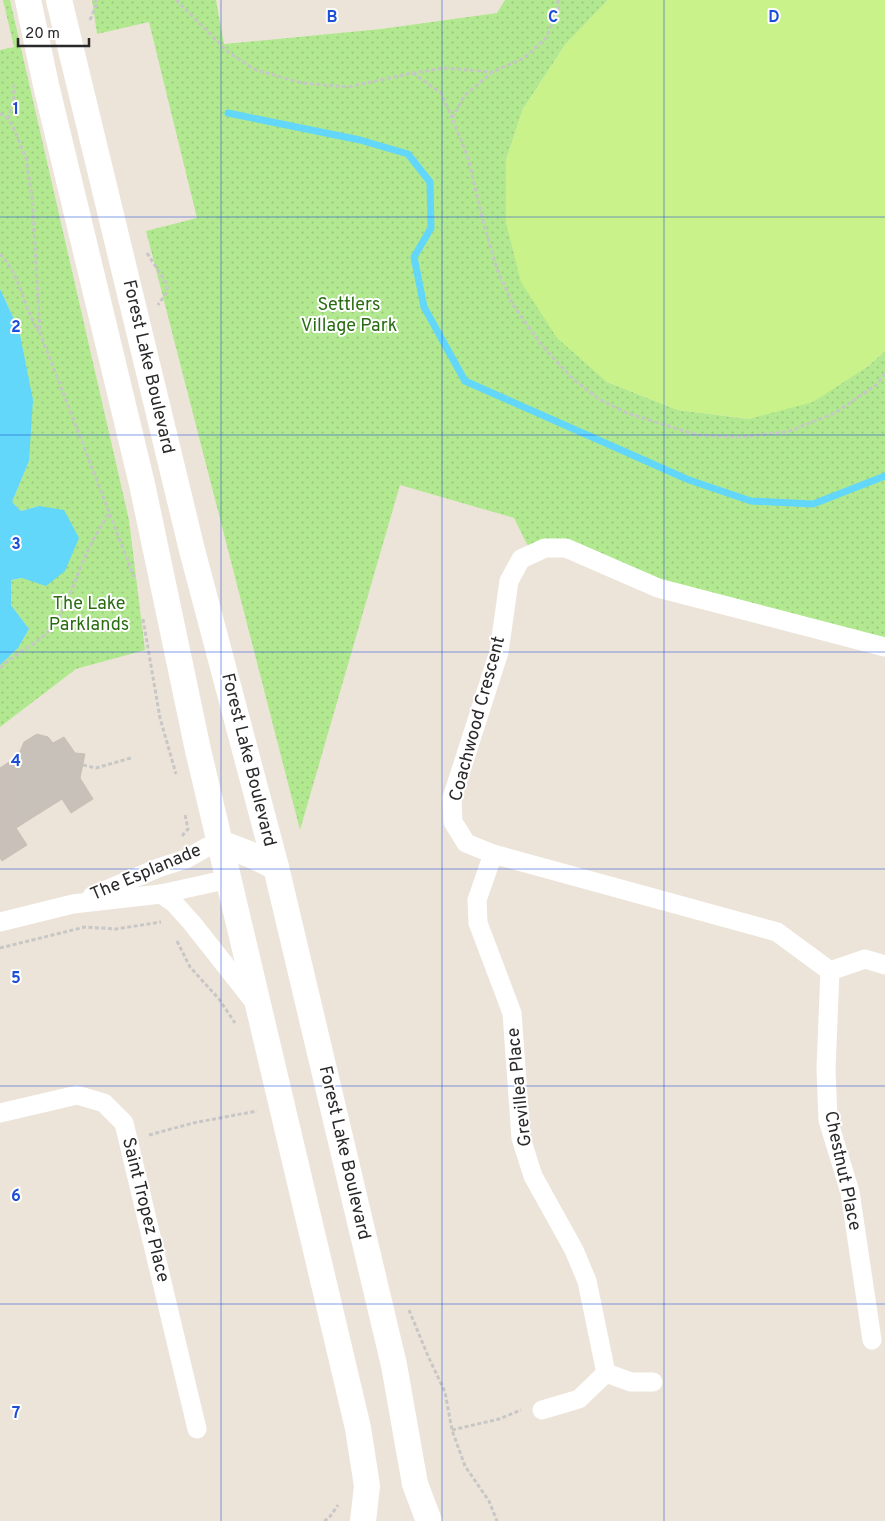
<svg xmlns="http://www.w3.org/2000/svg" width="885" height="1521" font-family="Overpass,sans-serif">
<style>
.park{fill:url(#park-dots)}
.pitch{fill:#caf28b}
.water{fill:#62d7fa}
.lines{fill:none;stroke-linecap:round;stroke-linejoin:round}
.stream{stroke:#62d7fa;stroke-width:7}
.building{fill:#c8c1b9;stroke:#c8c0b3}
.path{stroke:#c7c7c7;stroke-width:3;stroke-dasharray:4 2.5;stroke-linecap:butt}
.street{stroke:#fff;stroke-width:19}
.secondary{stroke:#fff;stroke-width:26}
.grid{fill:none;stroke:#1d4ed8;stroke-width:1;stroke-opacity:0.55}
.labels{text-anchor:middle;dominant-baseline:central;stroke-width:4;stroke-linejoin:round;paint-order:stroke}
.park-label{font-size:18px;fill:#296c13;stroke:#fff}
.street-label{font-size:18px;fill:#292929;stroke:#fff}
.grid-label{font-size:16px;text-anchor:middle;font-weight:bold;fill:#1d4ed8;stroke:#fff;stroke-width:4;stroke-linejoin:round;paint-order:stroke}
</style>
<defs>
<pattern id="park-dots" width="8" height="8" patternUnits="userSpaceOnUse" patternTransform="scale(1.25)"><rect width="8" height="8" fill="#b2e990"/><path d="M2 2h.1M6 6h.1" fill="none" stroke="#99c87c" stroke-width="1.8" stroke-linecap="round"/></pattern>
</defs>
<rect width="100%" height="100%" fill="#ede4d9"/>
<g class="park">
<polygon points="3,0 10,0 129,520 145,650 76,669 0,727 0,665 18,648 29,629 11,605 11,580 22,578 39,506 21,511 12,502 29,461 19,330 0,289 0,50 14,47"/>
<polygon points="92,0 216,0 224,44 381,29 497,13 505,0 608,0 565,45 523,109 506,160 506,223 607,382 678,410 749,419 867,367 885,351 885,647 658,588 566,548 532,554 514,518 400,485 300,830 146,231 197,218 149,22 97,34"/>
</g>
<polygon class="pitch" points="608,0 885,0 885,351 867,367 813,402 749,419 678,410 607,382 557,338 521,282 506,223 506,160 523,109 565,45"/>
<polygon class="water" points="0,289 19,330 33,400 29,461 12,502 21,511 39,506 64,510 79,538 65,571 46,586 22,578 11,580 11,605 29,629 18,648 0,665"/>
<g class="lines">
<polyline class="stream" points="228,113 360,140 408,154 430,182 431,228 414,257 424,307 465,381 689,480 751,501 813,504 885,476"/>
</g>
<polygon class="building" points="37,734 48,737 53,743 64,737 75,753 85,754 80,778 93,799 71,813 62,799 16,828 27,845 2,861 0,858 0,768 18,756 24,742"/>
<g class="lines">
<g class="path">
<polyline points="176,0 228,52 256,70 302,83 348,87 413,73 444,68 491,72"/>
<polyline points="558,0 558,9 546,38 524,58 492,72 465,95 452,118 468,158 484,225 497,269 513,305 542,346 573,379 599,399 627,413 697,435 739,437 787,432 835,413 876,385 885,374"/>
<polyline points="90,20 97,3 95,0"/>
<polyline points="413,73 441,93 452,118"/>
<polyline points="0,113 8,119 14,129 26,159 32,197 40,333 134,577"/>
<polyline points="8,119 14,98 14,85"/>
<polyline points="147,253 167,284 167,292 158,305"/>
<path d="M0,254C21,276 23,306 38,331"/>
<polyline points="143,619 160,718 176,774"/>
<path d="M0,668C15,653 39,644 52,627C69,605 76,575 88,550C94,537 102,525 109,513"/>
<polyline points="83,765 96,768 131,758"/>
<polyline points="182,836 188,829 185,815"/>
<polyline points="177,941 190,967 219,999 235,1023"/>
<polyline points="0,948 85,927 116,929 161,922"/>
<polyline points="149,1135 193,1123 257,1111"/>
<polyline points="409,1310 428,1356 445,1392 452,1430 465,1466 489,1501 497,1521"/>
<polyline points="452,1430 499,1419 521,1410"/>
<polyline points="324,1521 329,1518 338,1505"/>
</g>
<g class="street">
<polyline points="885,647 658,588 566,548 545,548 521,559 509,581 499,652 452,798 453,822 466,843 493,854 777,932 830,971 865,959 885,965"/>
<polyline points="493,854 477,900 478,923 512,1013 521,1138 533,1176 574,1250 587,1281 606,1373"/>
<polyline points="161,894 174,903 192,923 256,1004"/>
<polyline points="92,896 158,868 186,859 207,847 220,843"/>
<polyline points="0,922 73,904 161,894 229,879"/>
<polyline points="830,971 826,1069 828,1120 850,1192 872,1340"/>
<polyline points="0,1113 77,1095 104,1103 124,1123 197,1429"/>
<polyline points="542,1410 579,1399 606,1373 631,1382 653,1382"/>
</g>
<g class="secondary">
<polyline points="28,0 46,85 142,484 198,750 358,1428 367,1486 363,1521"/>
<polyline points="59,0 192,550 276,867 394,1365 415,1484 429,1521"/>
<polyline points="220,843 249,854 276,867"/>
</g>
</g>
<path class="grid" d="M221,0V1521M442,0V1521M664,0V1521M0,217H885M0,435H885M0,652H885M0,869H885M0,1086H885M0,1304H885"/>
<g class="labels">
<g class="park-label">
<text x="349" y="305">Settlers<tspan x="349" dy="21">Village Park</tspan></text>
<text x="89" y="604">The Lake<tspan x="89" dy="21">Parklands</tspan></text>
</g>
<g class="street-label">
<text transform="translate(148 367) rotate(77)">Forest Lake Boulevard</text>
<text transform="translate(478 719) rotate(-75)">Coachwood Crescent</text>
<text transform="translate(248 760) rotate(76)">Forest Lake Boulevard</text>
<text transform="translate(146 873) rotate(-23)">The Esplanade</text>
<text transform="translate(520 1087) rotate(-96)">Grevillea Place</text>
<text transform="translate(344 1153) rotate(77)">Forest Lake Boulevard</text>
<text transform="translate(842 1171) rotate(78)">Chestnut Place</text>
<text transform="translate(145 1210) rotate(76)">Saint Tropez Place</text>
</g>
</g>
<g class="grid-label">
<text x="332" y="22">B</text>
<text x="553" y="22">C</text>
<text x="774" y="22">D</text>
<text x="16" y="114">1</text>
<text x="16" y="332">2</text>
<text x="16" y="549">3</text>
<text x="16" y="766">4</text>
<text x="16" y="983">5</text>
<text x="16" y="1201">6</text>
<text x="16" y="1418">7</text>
</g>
<path d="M18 38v8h71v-8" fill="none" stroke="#292929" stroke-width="2.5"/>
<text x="25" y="38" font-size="15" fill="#292929" stroke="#ffffff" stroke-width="4" paint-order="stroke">20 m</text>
</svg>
